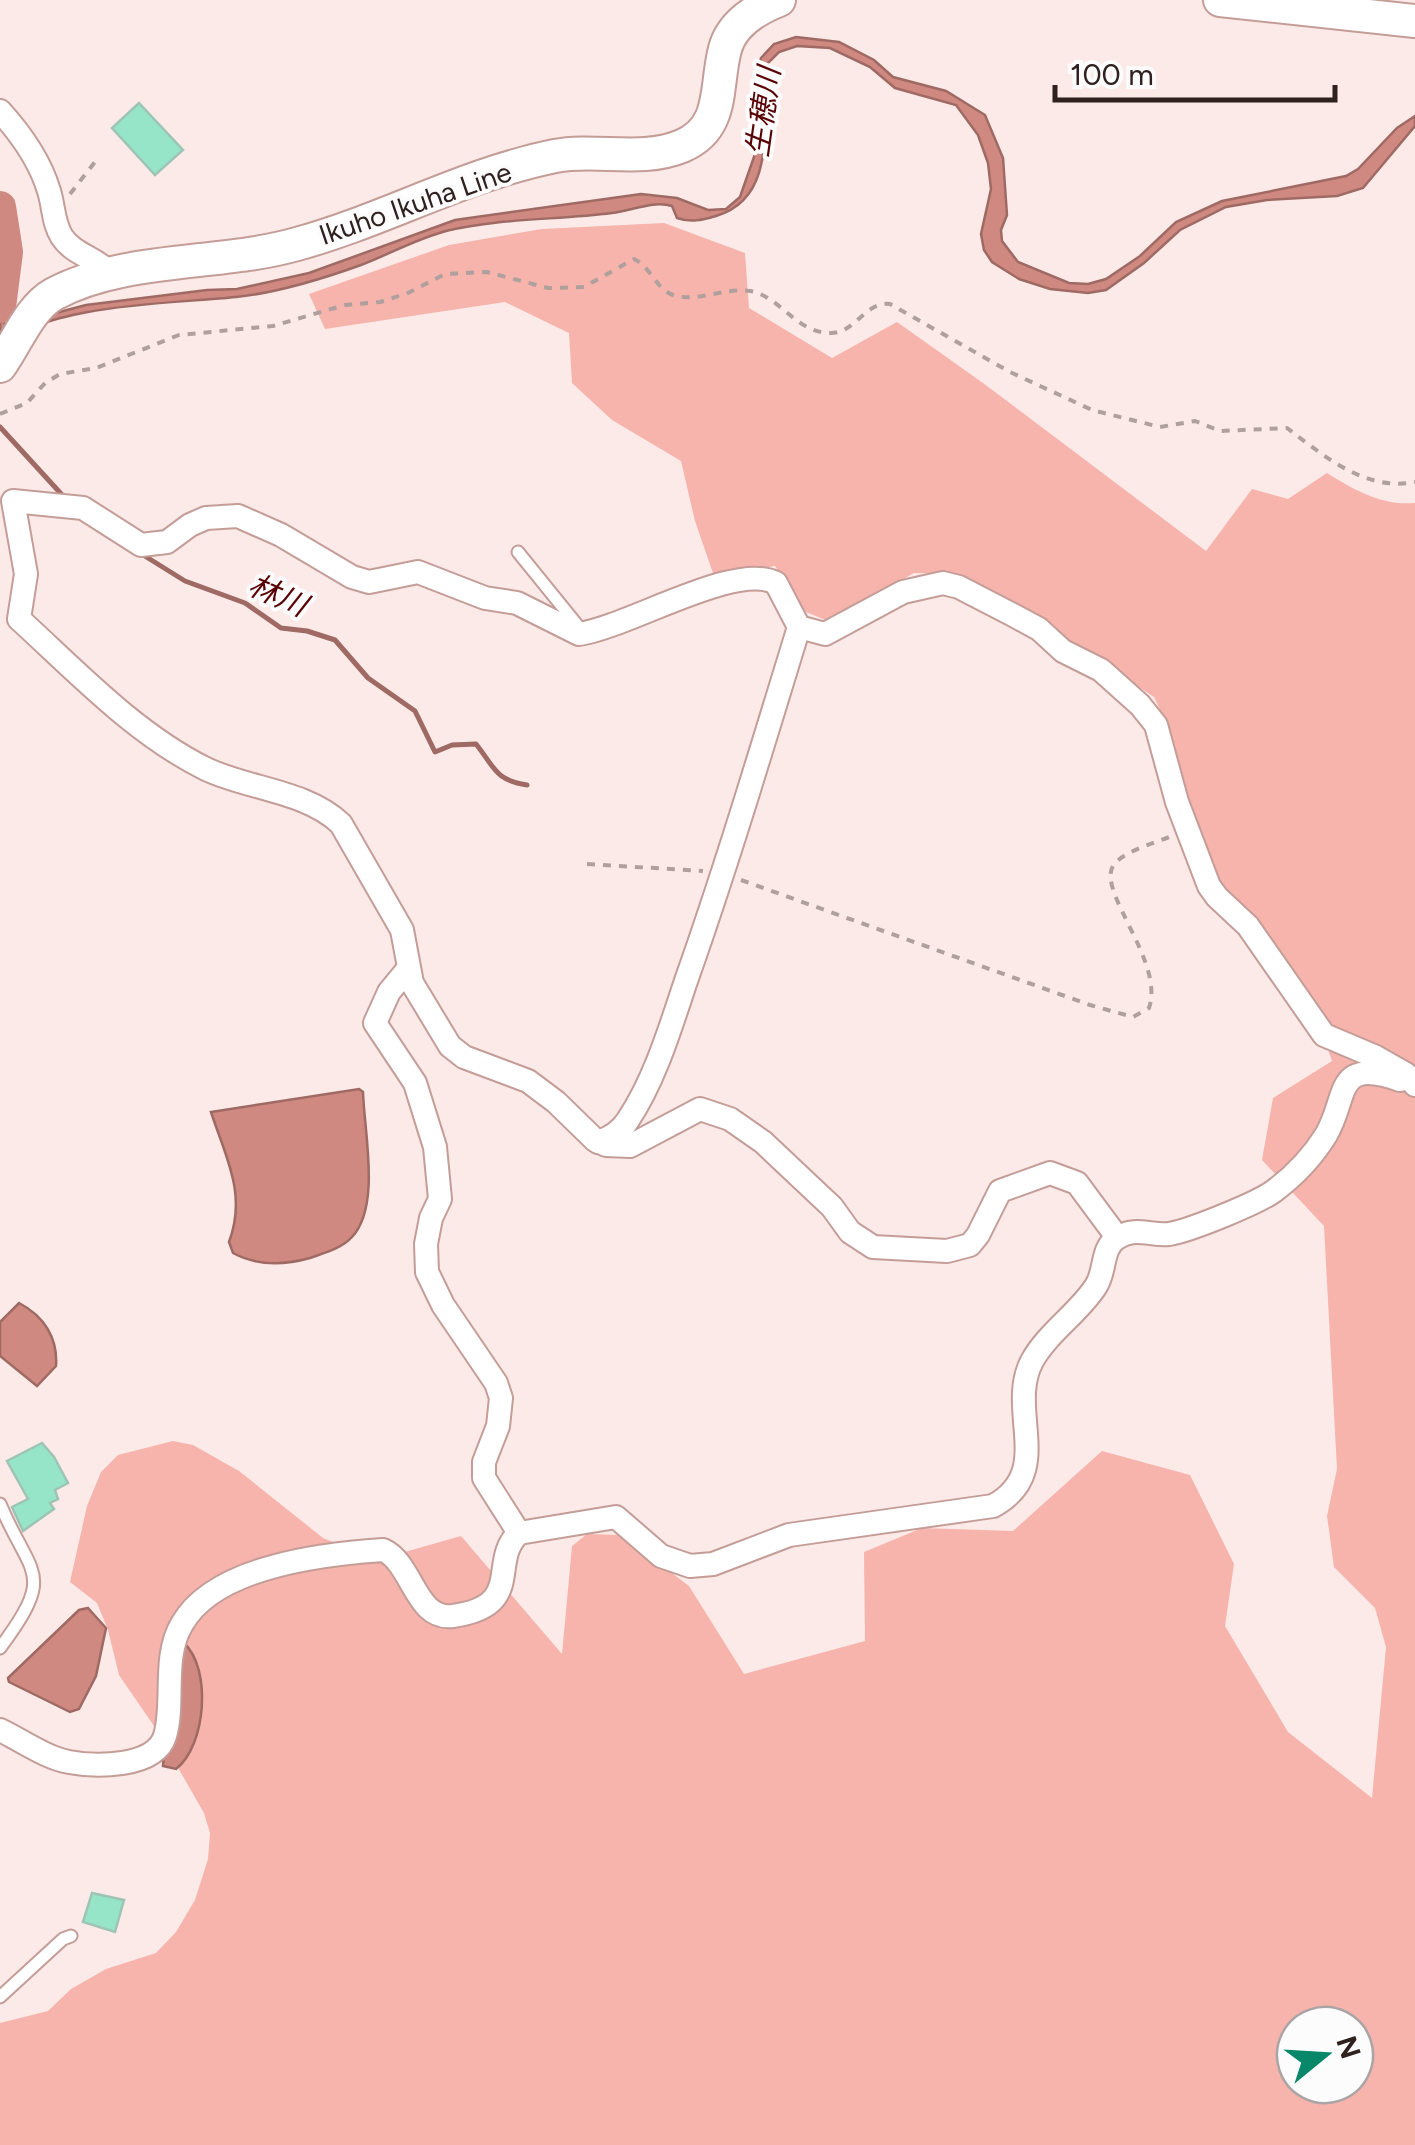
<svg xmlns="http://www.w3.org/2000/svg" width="1415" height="2145" font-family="Figtree,'Noto Sans JP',sans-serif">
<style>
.green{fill:#f6b4ac;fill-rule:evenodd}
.water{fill:#cf8981;stroke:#9f6a64;stroke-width:2.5}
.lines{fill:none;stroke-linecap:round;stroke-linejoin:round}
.stream{stroke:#9f6a64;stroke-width:5}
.river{stroke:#cf8981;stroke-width:32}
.building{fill:#96e5c9;stroke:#9dc4b5;stroke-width:2.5}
.lane-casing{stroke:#c49d98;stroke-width:15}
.street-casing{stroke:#c49d98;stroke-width:26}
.secondary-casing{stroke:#c49d98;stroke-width:36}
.path{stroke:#afa09e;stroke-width:4;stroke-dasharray:8 8;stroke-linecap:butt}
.lane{stroke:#fff;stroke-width:11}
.street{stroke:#fff;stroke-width:22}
.secondary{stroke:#fff;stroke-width:32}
.labels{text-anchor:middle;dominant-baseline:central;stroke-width:8;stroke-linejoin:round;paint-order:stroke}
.street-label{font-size:28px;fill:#2f211f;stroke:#fcfcfc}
.water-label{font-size:30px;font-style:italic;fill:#590205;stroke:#fcfcfc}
</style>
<rect width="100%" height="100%" fill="#fbeae8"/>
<path class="green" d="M664,223L745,253L749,308L832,358L897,322L983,383L1206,551L1252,489L1288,499L1327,473C1354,490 1382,506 1415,503V2145H0V2023L48,2011L71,1989L106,1969L156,1953L176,1932L195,1900L208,1859L210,1833L204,1813L154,1726L119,1675L108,1630L97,1603L70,1582L87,1506L101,1472L118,1455L173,1441L193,1445L239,1471L323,1538L364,1554L391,1556L461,1536L562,1654L572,1546L587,1534L622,1535L689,1586L744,1674L865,1641L864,1552L922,1528L1013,1531L1102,1451L1190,1475L1234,1564L1225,1626L1288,1732L1372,1798L1386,1647L1375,1608L1334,1567L1327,1516L1337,1469L1324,1226L1262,1160L1273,1098L1332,1061L1310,997L1220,888L1186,801L1169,729L1154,697L1015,604L957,574L914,573L828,621L806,612L775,566L714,576L695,521L681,461L612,420L572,383L569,333L505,302L325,329L309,294L449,245L542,229ZM1295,2025H1355V2085H1295Z"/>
<g class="water">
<path d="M796,37L839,42L874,60L893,77L946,91L985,115L1003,158L1007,215L1001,230L1002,241L1018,262L1069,283L1088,284L1106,279L1140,256L1176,222L1222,201L1346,176L1358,169L1397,128L1415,116V126L1363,188L1337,196L1267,200L1226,207L1180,230L1144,263L1106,290L1088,293L1050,289L1019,279L992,262L984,250L981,234L991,189L988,163L978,135L956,105L895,88L870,67L830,48L797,46L779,52L767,64C760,116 781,197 716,216C702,220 691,223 677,218L672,206C653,200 632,211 612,213C558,220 500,218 446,231C416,239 390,254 361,265C322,279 277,293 236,297C172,304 50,303 0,346L1,236L7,235L11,262L3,321L6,326L86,305L207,290L237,289L309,273L455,220L641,194L677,198L708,210L726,209L740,197L754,157L758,130L757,74L761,58L774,44Z"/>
<path d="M359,1089L363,1092C364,1131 381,1206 352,1237C341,1249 324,1253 310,1258C285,1265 257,1266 233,1253L229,1242C247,1194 226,1158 211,1112Z"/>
<path d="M19,1303C44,1316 58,1338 56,1366L37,1386L0,1356V1322Z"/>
<polygon points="88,1608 106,1628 96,1676 79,1709 70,1712 9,1682 8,1678 79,1610"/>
<path d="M184,1643C212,1669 206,1746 176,1769L163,1766L164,1753Z"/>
</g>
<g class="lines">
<g class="stream">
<polyline points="0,427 64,497"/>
<path d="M140,553L185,581L245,603L281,628L307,631L335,640L368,678L415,711L435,752L452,745L476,744C495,768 495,780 527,785"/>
</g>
<polyline class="river" points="0,207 7,252 0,307"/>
</g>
<g class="building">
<polygon points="139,103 183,150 155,175 112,128"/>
<polygon points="42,1443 54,1457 68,1483 55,1490 58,1499 50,1503 54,1509 23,1531 12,1507 28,1499 7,1461"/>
<polygon points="92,1893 124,1900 115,1932 83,1922"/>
</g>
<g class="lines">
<g class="lane-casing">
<g id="lane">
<polyline points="518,552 578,626"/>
<path d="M0,1504C31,1578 57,1571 0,1648"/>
<polyline points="0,1997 63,1939 71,1936"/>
</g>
</g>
<g class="street-casing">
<g id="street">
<path d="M0,111C21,134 40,161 49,191C54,207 53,223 62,237C74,255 97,258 111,274"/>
<polyline points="408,969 389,992 375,1023 415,1083 435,1147 440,1199 431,1218 426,1244 427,1272 443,1305 496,1383 501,1398 498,1426 484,1462 484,1478 519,1533"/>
<path d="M598,1142C611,1138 621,1131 628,1120C656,1078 671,1025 687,978C728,862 763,744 799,627"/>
<path d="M1117,1237L1077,1183L1050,1173L1000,1191L978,1235L970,1245L947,1251L873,1247L850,1232L832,1207L763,1142L730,1119L700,1109L630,1146L606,1145L595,1140L556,1102L528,1081L464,1057L450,1046L412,983L402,930L341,824C307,791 248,789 206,769C135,734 76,671 19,619L26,574L13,501L83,508L141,545L167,542L190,525L206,518L238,516L281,535L352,577L369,582L418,572L485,598L517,603L579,634C628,627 736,561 776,583L799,627L825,634L903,592L943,583L959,587L1015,616L1039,629L1063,651L1101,670L1140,705L1156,725L1177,802L1209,886L1217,897L1248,926L1324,1035L1376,1057L1406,1074L1415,1085"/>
<path d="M0,1730C21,1740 46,1758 69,1762C95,1767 155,1768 165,1736C175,1703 162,1657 182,1624C215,1566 324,1554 383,1550C413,1563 415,1621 453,1616C526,1606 488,1561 519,1533L616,1517L661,1556L690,1566L713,1564L789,1535L993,1506C1056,1472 1006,1410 1032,1361C1048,1332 1079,1313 1096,1286C1106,1271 1101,1248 1117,1238C1135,1226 1151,1236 1169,1234C1189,1231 1258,1203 1274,1191C1294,1176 1313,1156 1326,1135C1349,1096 1333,1057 1400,1080"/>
</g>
</g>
<g class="secondary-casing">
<g id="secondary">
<polyline points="1220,0 1415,21"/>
<path d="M0,366C16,344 29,308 54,294C125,256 220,266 297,244C385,220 465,174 555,156C597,148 641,163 682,146C725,128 715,86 725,49C732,23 756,9 779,0"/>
</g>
</g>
<g class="path">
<polyline points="70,194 98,158"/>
<path d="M0,414L27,403L45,383L60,374L96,368L179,335L273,326L345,305L380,302L408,293L445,274L487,272L548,288L584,287L634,259C651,267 656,289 673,295C698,303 724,287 750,291C780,296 796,333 830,333C855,334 865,301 890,304L1010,372L1092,410L1160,427L1195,421L1220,431L1287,428C1324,456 1366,492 1415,482"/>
<polyline points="587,864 703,871"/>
<path d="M741,880L1090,1005L1133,1017L1149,1008C1165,962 1097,892 1113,866C1123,851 1153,844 1169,837"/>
</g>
<use href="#lane" class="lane"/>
<use href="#street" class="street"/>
<use href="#secondary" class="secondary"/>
</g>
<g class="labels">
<g class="street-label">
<text transform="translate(415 203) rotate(-19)">Ikuho Ikuha Line</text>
</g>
<g class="water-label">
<text transform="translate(763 112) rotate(-82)">生穂川</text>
<text transform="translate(278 595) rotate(24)">林川</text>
</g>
</g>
<g transform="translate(1325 2055) rotate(72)"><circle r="48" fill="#fcfcfc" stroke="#aaa4a4" stroke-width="2.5"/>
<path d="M0-8L18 38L0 25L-18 38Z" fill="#088769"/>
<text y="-15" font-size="28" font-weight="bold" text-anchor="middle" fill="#2f211f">N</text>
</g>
<path d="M1055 85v15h280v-15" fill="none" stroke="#2f211f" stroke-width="5"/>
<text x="1070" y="85" font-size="30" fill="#2f211f" stroke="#fcfcfc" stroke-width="8" paint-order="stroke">100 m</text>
</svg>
